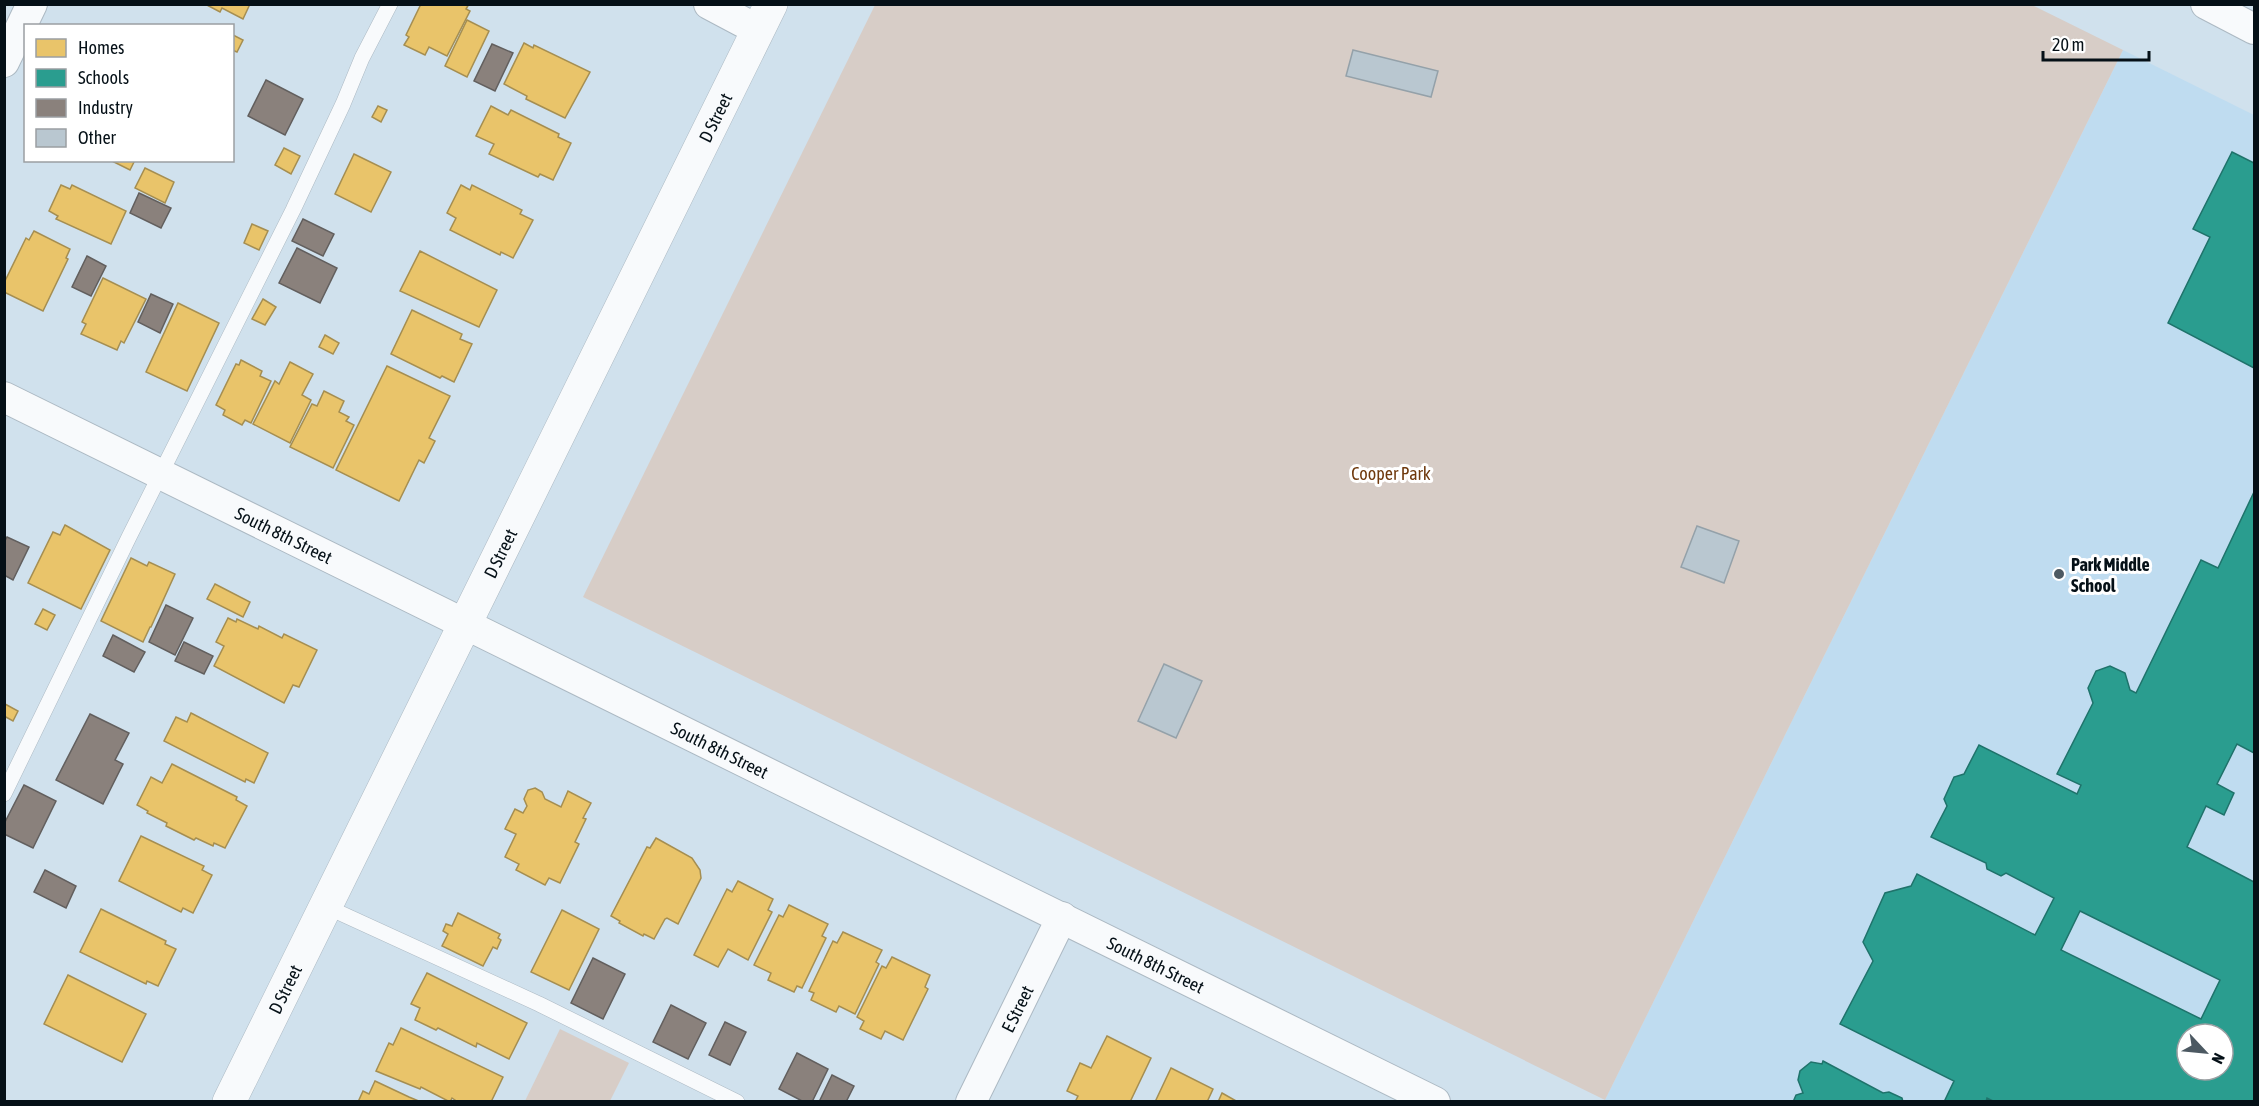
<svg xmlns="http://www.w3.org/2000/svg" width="2259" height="1106" font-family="'Asap Condensed',sans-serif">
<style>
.built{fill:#bfdcf0;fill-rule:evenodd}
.green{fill:#d7cdc7}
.homes{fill:#e9c46a;stroke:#a58e51;stroke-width:1.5}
.schools{fill:#2a9d8f;stroke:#1f736b;stroke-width:1.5;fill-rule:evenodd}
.industry{fill:#8a817c;stroke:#625f5e;stroke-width:1.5}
.building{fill:#b9c7d0;stroke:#94a1a9;stroke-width:1.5}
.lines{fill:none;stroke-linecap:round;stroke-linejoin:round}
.service-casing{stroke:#acb9c3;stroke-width:16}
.minor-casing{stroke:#acb9c3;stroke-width:32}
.tertiary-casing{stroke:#acb9c3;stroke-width:34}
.service{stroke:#f8fafc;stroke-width:15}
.minor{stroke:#f8fafc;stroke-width:30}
.tertiary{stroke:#f8fafc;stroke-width:33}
.poi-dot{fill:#4c5962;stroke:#fff;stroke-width:2}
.labels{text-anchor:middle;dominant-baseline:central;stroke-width:6;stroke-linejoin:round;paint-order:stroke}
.street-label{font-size:18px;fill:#051017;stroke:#fff}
.park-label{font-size:18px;fill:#6f390d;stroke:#fff}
.poi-label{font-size:18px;font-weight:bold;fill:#051017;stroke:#fff;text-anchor:start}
</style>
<rect width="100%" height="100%" fill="#d0e1ed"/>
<path class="built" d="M2123,50L2254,115V1101L1605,1100ZM2187,1034H2223V1070H2187Z"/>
<g class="green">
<polygon points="2030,4 2123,50 1605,1100 583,597 875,5"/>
<polygon points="560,1029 629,1063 610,1101 525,1101"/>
</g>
<g class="homes">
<polygon points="205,4 250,4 243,19 222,8 220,12"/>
<polygon points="421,4 469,4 466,9 470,11 447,56 429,47 425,55 404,45 409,37 406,35"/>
<polygon points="467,20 489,31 467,77 445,66"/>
<polygon points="233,35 243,40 237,52 232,50"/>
<polygon points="524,43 533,48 534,45 590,72 565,118 526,99 527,96 504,84"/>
<polygon points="378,106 387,110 381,122 372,117"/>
<polygon points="491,106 508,115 511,110 559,134 558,137 571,143 553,180 540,174 538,177 489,154 494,144 476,136"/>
<polygon points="284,148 300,156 291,174 275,165"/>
<polygon points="354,154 391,172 371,212 335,194"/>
<polygon points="110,160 135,160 130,170"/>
<polygon points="145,168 174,182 165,203 135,188"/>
<polygon points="61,185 70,189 72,185 126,211 111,244 56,219 58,216 49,211"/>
<polygon points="461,185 470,190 472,185 522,210 520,214 533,220 513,258 501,252 500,255 450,230 456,218 447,213"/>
<polygon points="252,224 268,231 259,250 244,243"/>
<polygon points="34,231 70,249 66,258 68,259 43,311 4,292 4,283 26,238 29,240"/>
<polygon points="420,251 497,290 479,327 400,291"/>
<polygon points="103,278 146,299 124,343 121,341 117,350 81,334 86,324 82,322"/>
<polygon points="263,299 276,307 265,325 252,319"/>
<polygon points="178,303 219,323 187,391 146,372"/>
<polygon points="412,310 462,334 460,339 472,344 454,382 442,376 440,378 391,354"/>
<polygon points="325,335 339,343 333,354 319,347"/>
<polygon points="241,360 262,371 260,376 271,381 251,423 245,420 242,425 223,415 225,410 216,405 236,364 239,365"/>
<polygon points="290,362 313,374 302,395 311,400 290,443 253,424 275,381 279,384"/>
<polygon points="387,366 450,396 429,438 435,441 424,463 419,460 399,501 336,470"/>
<polygon points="324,391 344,401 339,412 349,417 346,421 354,425 333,468 290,447 312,404 317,406"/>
<polygon points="65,525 110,550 81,609 28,583 53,532 60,535"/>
<polygon points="131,558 147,566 149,562 175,574 151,627 150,627 143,642 101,621"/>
<polygon points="215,584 250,602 243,617 207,599"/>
<polygon points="43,609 55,615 47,630 35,624"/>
<polygon points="228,618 236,622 237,619 258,629 259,626 282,638 284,634 317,650 299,687 293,685 284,703 214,666 224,646 216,642"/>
<polygon points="5,704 18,711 13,721 4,716"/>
<polygon points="191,713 268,753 254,783 246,779 245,782 164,741 176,717 187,722"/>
<polygon points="172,764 237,797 236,800 247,806 225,848 214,843 213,846 196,838 194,840 166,826 167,823 147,813 148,811 137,805 151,777 162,783"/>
<polygon points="535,788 542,792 545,799 561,807 568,791 591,803 583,818 586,819 575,842 579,844 560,883 549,878 545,885 516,870 519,864 505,857 516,834 505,829 515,809 523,813 527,806 524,799 528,790"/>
<polygon points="141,836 204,866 202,870 212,875 193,913 183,908 181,912 119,881"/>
<polygon points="656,838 692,858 700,870 701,878 678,924 667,918 665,919 654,939 644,934 643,936 619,923 620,921 611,916 647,847 650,848"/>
<polygon points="738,881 773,899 768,910 772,912 748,960 728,949 718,967 694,955 727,889 732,892"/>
<polygon points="789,905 828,924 822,936 826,938 802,988 797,986 794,992 768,980 771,973 754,965 779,915 783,917"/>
<polygon points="101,909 166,941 165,944 176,949 158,986 147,981 146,984 80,952"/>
<polygon points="562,910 599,929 569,990 531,972"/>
<polygon points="458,913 500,934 498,938 501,940 497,949 493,947 483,966 442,946 448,934 443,931 446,924 452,926"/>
<polygon points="843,932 882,950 876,962 879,964 855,1014 839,1006 836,1012 811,1000 814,993 809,991 833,941 837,943"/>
<polygon points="892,957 930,975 925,987 928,989 903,1040 885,1031 881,1039 860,1029 864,1021 857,1017 882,966 886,968"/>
<polygon points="427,973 527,1023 509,1059 477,1043 476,1047 438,1028 436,1030 415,1020 420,1008 411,1004"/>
<polygon points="68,975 146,1014 122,1062 44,1024"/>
<polygon points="401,1028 503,1077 491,1102 458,1102 452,1098 450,1102 421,1087 420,1089 376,1071 389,1043 393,1045"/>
<polygon points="1107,1036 1151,1058 1130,1102 1075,1102 1078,1096 1067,1091 1080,1063 1091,1068"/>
<polygon points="1171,1068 1213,1089 1207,1102 1155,1102"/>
<polygon points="375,1081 409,1097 421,1102 358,1102 363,1091 369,1094"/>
<polygon points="1222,1093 1238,1102 1218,1102"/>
</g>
<g class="schools">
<polygon points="2232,152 2254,163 2254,368 2168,323 2210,237 2193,229"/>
<path d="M2254,492V753L2237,744L2217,784L2234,793L2224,815L2206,806L2187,847L2254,882V1102H1995L1987,1098L1986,1102H1944L1954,1081L1840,1024L1873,961L1863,942L1885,893L1911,886L1917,874L2035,935L2054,898L2006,873L2001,876L1987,869L1986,863L1931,837L1947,806L1944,799L1954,777L1964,774L1979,745L2077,794L2081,785L2057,774L2093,703L2088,688L2096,671L2110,666L2125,673L2130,690L2136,693L2201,560L2218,568ZM2080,911L2220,980L2201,1019L2061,950ZM2187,1034H2223V1070H2187Z"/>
<polygon points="1823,1061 1883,1093 1889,1092 1902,1098 1903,1102 1793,1102 1796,1095 1803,1093 1798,1080 1800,1071 1811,1062 1822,1064"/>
</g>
<g class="industry">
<polygon points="492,44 513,53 495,91 474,81"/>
<polygon points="266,80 303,99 285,135 248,116"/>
<polygon points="139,193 171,208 161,228 130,213"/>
<polygon points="303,219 334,234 323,256 292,241"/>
<polygon points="297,248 337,268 320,303 279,283"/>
<polygon points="87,256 106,266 91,296 72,287"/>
<polygon points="151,294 173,304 160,333 138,322"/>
<polygon points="7,537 29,547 13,580 4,575 4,542"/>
<polygon points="166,605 193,618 175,655 149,642"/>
<polygon points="113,635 145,652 134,672 103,656"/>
<polygon points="184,642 213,656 204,674 175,661"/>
<polygon points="90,714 129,733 115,760 123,764 103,804 56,780"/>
<polygon points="24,785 56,801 33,848 4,834 4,824"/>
<polygon points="45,870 76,886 66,908 34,892"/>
<polygon points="593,958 625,974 603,1019 571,1003"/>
<polygon points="671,1005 706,1023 688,1059 653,1042"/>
<polygon points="725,1022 746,1032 730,1065 709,1055"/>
<polygon points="797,1053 828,1069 812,1102 804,1102 779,1089"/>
<polygon points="832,1075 854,1086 846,1102 819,1102"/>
</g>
<g class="building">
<polygon points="1353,50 1438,71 1431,97 1346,76"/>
<polygon points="1697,526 1739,541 1724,583 1681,567"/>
<polygon points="1164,664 1202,681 1176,738 1138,721"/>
</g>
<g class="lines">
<g class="service-casing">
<g id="service">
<polyline points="4,794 129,537 293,210 343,104 362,58 390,4"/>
<polyline points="327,907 539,1004 737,1102"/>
</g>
</g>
<g class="minor-casing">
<g id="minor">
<polyline points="709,4 758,30"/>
<polyline points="2206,4 2254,29"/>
<polyline points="4,62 32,4"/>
<path id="s1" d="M4,397L1435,1102"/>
<path id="s2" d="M971,1102L1062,917"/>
</g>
</g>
<g class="tertiary-casing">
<g id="tertiary">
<path id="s3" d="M229,1102L771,4"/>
</g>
</g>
<use href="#service" class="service"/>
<use href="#minor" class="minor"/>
<use href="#tertiary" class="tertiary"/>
</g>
<circle class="poi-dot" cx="2059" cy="574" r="6"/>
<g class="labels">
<g class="street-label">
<text stroke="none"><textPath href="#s3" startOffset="1098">D Street</textPath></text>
<text stroke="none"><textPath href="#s1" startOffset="312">South 8th Street</textPath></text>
<text stroke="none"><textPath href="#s3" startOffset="612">D Street</textPath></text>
<text stroke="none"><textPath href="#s1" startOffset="798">South 8th Street</textPath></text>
<text stroke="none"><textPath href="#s1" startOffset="1284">South 8th Street</textPath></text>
<text stroke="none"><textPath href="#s3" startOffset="126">D Street</textPath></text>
<text stroke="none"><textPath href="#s2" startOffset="104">E Street</textPath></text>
</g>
<g class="park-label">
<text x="1391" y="473">Cooper Park</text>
</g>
<g class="poi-label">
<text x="2071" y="564">Park Middle<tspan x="2071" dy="21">School</tspan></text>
</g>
</g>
<rect width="2259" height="1106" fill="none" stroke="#051017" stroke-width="12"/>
<rect x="24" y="24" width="210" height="138" fill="#ffffff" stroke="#9b9fa2" stroke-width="1.5"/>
<rect x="36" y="39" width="30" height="18" fill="#e9c46a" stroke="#9b9fa2" stroke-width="1.5"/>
<text x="78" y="54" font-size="18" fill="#051017">Homes</text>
<rect x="36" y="69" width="30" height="18" fill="#2a9d8f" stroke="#9b9fa2" stroke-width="1.5"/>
<text x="78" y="84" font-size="18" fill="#051017">Schools</text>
<rect x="36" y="99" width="30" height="18" fill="#8a817c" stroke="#9b9fa2" stroke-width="1.5"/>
<text x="78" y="114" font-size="18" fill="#051017">Industry</text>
<rect x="36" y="129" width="30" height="18" fill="#b9c7d0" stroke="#9b9fa2" stroke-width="1.5"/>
<text x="78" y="144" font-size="18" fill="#051017">Other</text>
<g transform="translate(2205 1052) rotate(116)"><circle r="28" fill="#ffffff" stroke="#9b9fa2" stroke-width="1.5"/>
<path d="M0-4.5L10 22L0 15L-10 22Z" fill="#4c5962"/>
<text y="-9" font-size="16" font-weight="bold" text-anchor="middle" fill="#051017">N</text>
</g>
<path d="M2043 51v9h106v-9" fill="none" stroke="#051017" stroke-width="3"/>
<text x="2052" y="51" font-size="18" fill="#051017" stroke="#ffffff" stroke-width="4.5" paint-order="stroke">20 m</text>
</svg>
